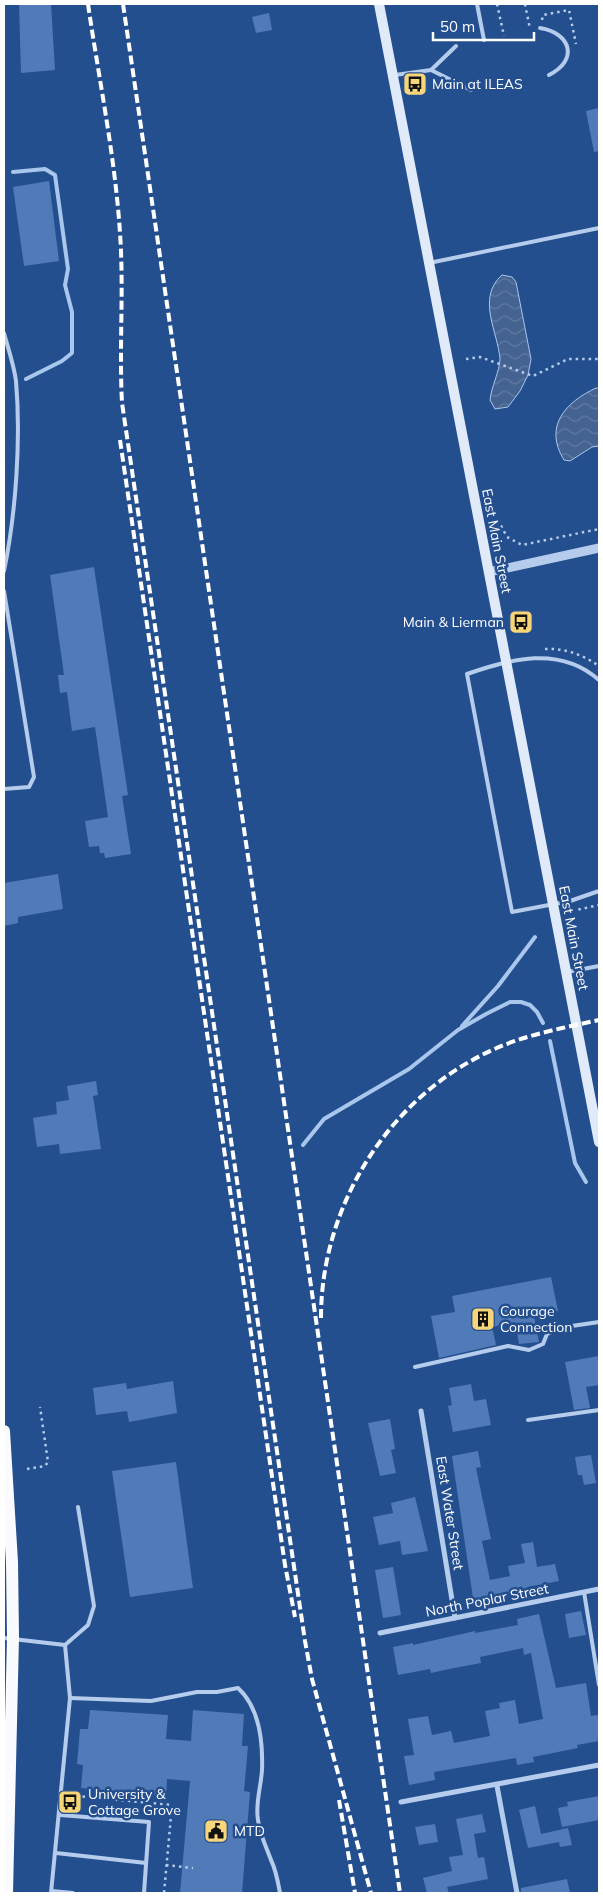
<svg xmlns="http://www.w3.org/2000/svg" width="603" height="1897" font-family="Mulish,sans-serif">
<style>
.water{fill:url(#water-waves);stroke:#a9c6ec}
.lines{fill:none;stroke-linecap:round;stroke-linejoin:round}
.stream{stroke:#a9c6ec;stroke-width:4}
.building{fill:#507bb8}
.path{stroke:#b5ccec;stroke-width:2.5;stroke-dasharray:2.5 4;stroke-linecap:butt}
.service{stroke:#b5ccec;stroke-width:4}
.minor{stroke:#b5ccec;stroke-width:5}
.tertiary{stroke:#b5ccec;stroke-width:9}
.secondary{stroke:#e0eaf9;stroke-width:10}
.primary{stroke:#fafbff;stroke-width:12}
.rail{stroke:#fff;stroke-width:4;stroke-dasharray:9 4;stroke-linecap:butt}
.labels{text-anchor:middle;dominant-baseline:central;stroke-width:5;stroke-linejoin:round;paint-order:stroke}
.poi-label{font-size:14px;fill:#fff;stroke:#244f8f;text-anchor:start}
.street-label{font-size:14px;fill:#fff;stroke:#244f8f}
</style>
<defs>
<pattern id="water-waves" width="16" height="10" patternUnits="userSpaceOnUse" patternTransform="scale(1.25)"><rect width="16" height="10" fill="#456391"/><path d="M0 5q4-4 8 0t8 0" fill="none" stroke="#617aa2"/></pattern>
</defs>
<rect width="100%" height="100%" fill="#244f8f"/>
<g class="water">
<path d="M502,275L512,277L516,282L531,359L528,375L520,391L508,407L495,409L490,400C491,388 500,370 500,359C498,332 476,298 502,275Z"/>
<path d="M596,388H599V446L592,447L570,461L564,460C543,426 566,402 596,388Z"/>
</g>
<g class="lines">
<g class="stream">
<polyline points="13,172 45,169 55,175 68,269 65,285 72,312 72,353 62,361 26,379"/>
<polyline points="462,1026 498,986 535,937"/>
<polyline points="550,1041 575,1163 586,1182"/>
<polyline points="303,1145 324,1119 409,1069 458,1030 486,1014 510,1002 521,1002 530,1005 537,1012 543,1023"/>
</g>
</g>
<g class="building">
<polygon points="19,4 51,4 55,70 21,73"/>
<polygon points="269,13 272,30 256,33 252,17"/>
<polygon points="599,108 599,151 594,152 586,111"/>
<polygon points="49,181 59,261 24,266 13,187"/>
<polygon points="94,567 128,795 122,796 131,854 105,858 104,853 100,853 99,846 89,847 85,821 108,817 95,727 72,731 67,692 60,693 58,675 64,675 50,575"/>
<polygon points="58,874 63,909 18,917 18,923 4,926 4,883"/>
<polygon points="96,1081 98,1095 93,1096 101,1149 60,1154 59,1144 37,1147 33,1118 57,1114 56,1102 69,1100 67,1086"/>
<polygon points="551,1277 558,1311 534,1316 539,1342 519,1344 515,1322 492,1327 496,1345 439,1358 431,1316 455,1312 452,1296"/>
<polygon points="599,1356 599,1385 586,1387 590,1408 574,1410 565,1362"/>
<polygon points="173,1381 177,1413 129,1422 127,1411 96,1415 93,1388 126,1383 127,1389"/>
<polygon points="471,1384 474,1401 486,1399 491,1425 453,1432 448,1406 452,1405 449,1388"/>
<polygon points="390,1419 395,1449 391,1450 396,1473 380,1476 368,1423"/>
<polygon points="478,1451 481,1467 476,1468 491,1539 482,1541 490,1580 510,1576 508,1566 525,1563 521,1544 533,1542 537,1567 555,1564 559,1581 527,1587 528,1591 498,1597 499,1600 474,1605 452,1456"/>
<polygon points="591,1455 596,1483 584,1485 582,1475 578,1475 575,1457"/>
<polygon points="176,1462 193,1588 130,1597 112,1471"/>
<polygon points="415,1497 428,1551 402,1555 400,1541 379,1545 373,1517 393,1513 391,1503"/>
<polygon points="393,1567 401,1615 383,1618 375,1570"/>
<polygon points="581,1611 586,1635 569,1638 565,1614"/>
<polygon points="539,1614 556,1688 586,1683 591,1716 598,1715 599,1741 577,1745 578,1748 533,1757 534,1762 517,1765 516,1758 434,1772 435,1780 409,1785 404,1756 414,1755 408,1719 428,1716 432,1735 451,1731 454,1743 490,1736 485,1711 500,1708 499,1703 515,1700 519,1724 543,1719 531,1653 524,1655 523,1648 480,1657 481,1663 449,1669 431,1673 430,1669 398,1675 393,1647 413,1643 413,1645 475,1631 475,1633 518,1625 517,1619"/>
<polygon points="90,1710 168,1715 166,1739 191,1741 193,1710 244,1714 242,1746 248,1746 244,1791 250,1792 242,1893 180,1893 190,1781 167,1779 166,1796 131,1793 130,1800 110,1798 111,1791 81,1788 83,1765 77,1764 80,1729 88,1729"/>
<polygon points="599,1796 599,1820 562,1827 558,1808 568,1806 567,1802"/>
<polygon points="535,1806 541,1834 568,1828 572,1845 560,1847 559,1842 528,1848 519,1810"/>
<polygon points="482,1814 486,1832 474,1834 478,1858 484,1857 488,1879 447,1887 449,1893 427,1893 423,1878 452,1871 449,1857 463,1855 456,1819"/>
<polygon points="435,1824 438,1842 419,1845 415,1827"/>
<polygon points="567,1879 570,1893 521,1893 521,1888"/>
</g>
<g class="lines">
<g class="path">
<polyline points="497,4 504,36"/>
<polyline points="525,4 530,29"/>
<polyline points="542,20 543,15 569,10 576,44"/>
<polyline points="466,359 480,357 533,376 568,359 599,359"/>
<polyline points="495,514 507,537 522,545 599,529"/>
<path d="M545,649C565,648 583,655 599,666"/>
<polyline points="572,911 599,905"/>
<polyline points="27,1469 45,1466 48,1462 40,1407"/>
<polyline points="76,1796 172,1805 164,1893"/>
<polyline points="166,1865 193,1868"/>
</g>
<g class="service">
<polyline points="477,4 484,40"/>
<path d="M540,28C571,33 579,60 549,75"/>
<polyline points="456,46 431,70 471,90"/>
<polyline points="395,75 431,70"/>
<polyline points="429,263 599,228"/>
<path d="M4,333C8,348 14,365 16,381C21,439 16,513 4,571"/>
<polyline points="4,591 34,777 29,787 4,789"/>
<path d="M599,680C560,645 510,659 467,674L512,912L570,901L599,891"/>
<polyline points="567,972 599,966"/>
<polyline points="415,1367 508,1346 529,1350 543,1344 547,1334 565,1327 599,1322"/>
<polyline points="528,1420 599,1410"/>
<polyline points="584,1592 599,1685"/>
<polyline points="4,1638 65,1645 70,1698 51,1893"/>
<polyline points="65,1645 88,1625 94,1606 78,1507"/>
<path d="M70,1698L151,1701L197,1692H217L238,1688C260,1708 263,1742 262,1770C261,1787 255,1804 258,1820C260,1835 266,1846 271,1860C276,1870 278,1882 280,1893"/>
<polyline points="60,1815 149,1822 144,1893"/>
<polyline points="56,1853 146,1863"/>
<polyline points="52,1891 73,1893"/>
</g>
<g class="minor">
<polyline points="421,1411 455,1618"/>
<polyline points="380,1633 599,1589"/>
<polyline points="497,1786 517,1893"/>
<polyline points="401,1802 599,1765"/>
</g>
<polyline class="tertiary" points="489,572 599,548"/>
<polyline class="secondary" points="379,4 599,1142"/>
<polyline class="primary" points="4,1431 12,1562 13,1637 7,1893"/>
<g class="rail">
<path d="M88,4C99,80 115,156 120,233C124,289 119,346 122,403L305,1641L312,1679L371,1893"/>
<polyline points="123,4 400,1893"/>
<polyline points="120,440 285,1565 295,1617"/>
<path d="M321,1318C321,1201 394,1089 504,1045C535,1033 567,1027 599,1020"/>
<polyline points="339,1800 355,1893"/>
</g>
</g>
<defs>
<g id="bus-square" transform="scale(1.25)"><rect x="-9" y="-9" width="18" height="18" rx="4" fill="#f6d678" stroke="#244f8f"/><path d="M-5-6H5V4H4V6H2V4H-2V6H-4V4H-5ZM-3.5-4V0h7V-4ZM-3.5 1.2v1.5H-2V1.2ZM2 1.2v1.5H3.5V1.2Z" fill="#111"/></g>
<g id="building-square" transform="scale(1.25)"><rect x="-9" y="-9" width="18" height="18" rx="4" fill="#f6d678" stroke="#244f8f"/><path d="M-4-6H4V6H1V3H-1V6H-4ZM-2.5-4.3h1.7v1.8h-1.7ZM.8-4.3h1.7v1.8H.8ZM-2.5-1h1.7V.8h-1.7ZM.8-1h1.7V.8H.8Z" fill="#111"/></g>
<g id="civic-square" transform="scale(1.25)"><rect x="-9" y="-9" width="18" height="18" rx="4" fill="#f6d678" stroke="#244f8f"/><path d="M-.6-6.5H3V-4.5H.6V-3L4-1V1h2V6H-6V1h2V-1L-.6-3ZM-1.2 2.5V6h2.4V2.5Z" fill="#111"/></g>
</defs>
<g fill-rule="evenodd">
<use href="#bus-square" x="415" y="84"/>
<use href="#bus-square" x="521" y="622"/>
<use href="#building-square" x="483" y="1319"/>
<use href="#bus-square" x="70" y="1802"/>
<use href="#civic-square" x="216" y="1831"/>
</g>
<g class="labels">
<g class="poi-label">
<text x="432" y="84">Main at ILEAS</text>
<text x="504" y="622" text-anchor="end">Main &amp; Lierman</text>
<text x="500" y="1311">Courage<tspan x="500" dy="16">Connection</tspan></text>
<text x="88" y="1794">University &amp;<tspan x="88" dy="16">Cottage Grove</tspan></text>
<text x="234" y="1831">MTD</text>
</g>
<g class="street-label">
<text transform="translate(497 541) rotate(79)">East Main Street</text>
<text transform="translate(574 938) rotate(79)">East Main Street</text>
<text transform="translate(450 1513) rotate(81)">East Water Street</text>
<text transform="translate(487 1600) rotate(-11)">North Poplar Street</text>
</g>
</g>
<rect width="603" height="1897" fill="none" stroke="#ffffff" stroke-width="10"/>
<path d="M433 32v8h101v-8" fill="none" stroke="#ffffff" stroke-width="2.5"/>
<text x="440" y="32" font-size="15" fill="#ffffff" stroke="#244f8f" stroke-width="4" paint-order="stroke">50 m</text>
</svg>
